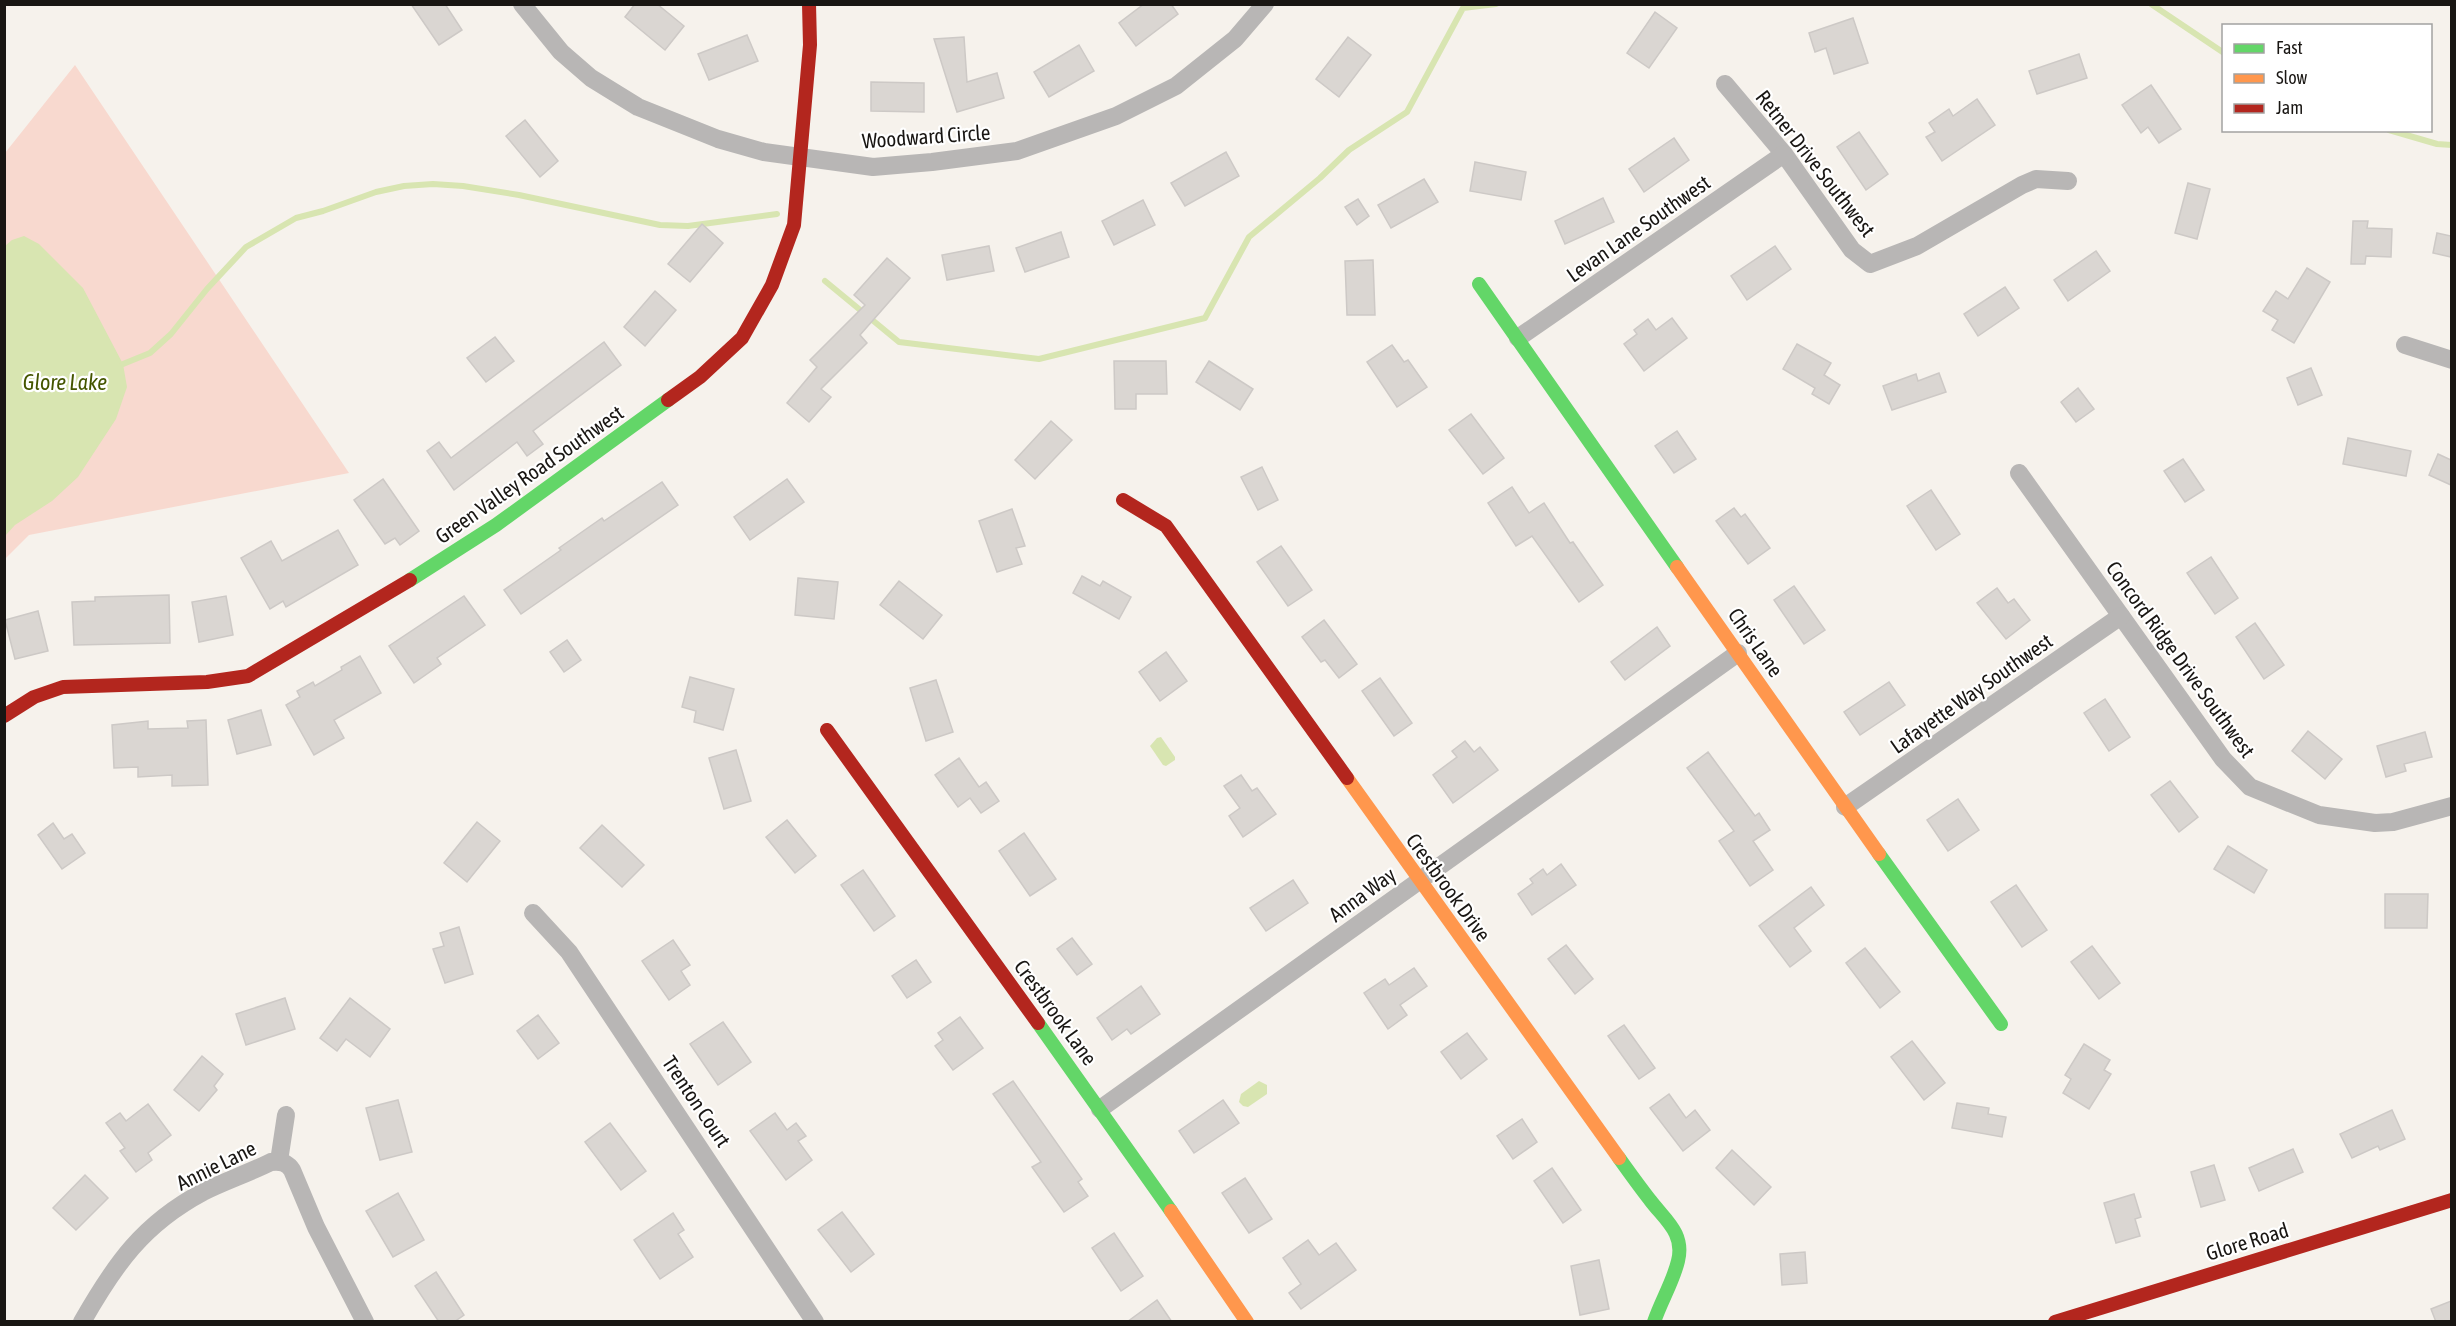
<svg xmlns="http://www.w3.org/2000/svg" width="2456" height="1326" font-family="'Asap Condensed',sans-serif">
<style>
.green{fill:#f8d9cf}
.water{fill:#d8e5b1}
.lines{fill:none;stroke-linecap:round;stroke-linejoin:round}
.stream{stroke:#d8e5b1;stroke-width:6}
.building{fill:#dad6d2;stroke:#cdc9c6;stroke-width:1.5}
.street{stroke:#b8b6b5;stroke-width:18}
.fast{stroke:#63d668;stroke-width:14}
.slow{stroke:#ff974d;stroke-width:14}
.jam{stroke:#b3261e;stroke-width:14}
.labels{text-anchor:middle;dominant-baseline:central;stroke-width:4.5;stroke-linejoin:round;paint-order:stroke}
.street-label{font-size:21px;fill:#191613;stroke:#fff}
.water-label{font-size:22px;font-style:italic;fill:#450;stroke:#fff}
</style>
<rect width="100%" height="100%" fill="#f6f2ec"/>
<polygon class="green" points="75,65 349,473 29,535 5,559 5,153"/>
<g class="water">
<polygon points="24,236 39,244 83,288 123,364 127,387 116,419 78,477 52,501 15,525 5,536 5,246 12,240"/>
<polygon points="1161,737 1175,757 1175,760 1166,766 1163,765 1150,746 1157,738"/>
<polygon points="1259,1081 1267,1085 1267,1094 1248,1107 1243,1106 1239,1102 1241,1094"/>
</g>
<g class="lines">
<g class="stream">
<polyline points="2151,4 2224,53"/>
<polyline points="2389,130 2437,144 2452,145"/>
<polyline points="825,281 899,342 1039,359 1205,318 1249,237 1320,178 1349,150 1407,112 1463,8 1496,4"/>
<polyline points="123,364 150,353 171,334 207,289 246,247 296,218 323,211 376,192 404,186 433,184 463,186 519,195 660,225 688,226 777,214"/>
</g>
</g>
<g class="building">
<polygon points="411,4 445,4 462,30 439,45"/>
<polygon points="635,4 657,4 684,26 665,50 625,17"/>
<polygon points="1144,4 1171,4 1178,14 1136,46 1119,23"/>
<polygon points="1655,12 1677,28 1649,68 1627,53"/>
<polygon points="1853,18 1868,63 1834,74 1826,48 1815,52 1809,33"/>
<polygon points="747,35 758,61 709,80 698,54"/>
<polygon points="964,37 967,82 997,73 1004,98 957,112 934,39"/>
<polygon points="1348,37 1371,55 1339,97 1316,79"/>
<polygon points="1079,45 1094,71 1049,97 1034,72"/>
<polygon points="2079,54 2087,78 2037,94 2029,71"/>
<polygon points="871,82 924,83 924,112 871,111"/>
<polygon points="2151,85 2181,129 2159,143 2148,127 2141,133 2122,105"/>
<polygon points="1977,99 1995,125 1942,161 1926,137 1935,132 1929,123 1949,109 1953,116"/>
<polygon points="525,120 558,161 540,177 506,136"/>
<polygon points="1859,132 1888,174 1866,190 1837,147"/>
<polygon points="1674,138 1689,160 1644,192 1629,169"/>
<polygon points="1226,152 1239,176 1185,206 1171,183"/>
<polygon points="1475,162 1526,172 1521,200 1470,191"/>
<polygon points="1424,179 1438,202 1391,228 1378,205"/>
<polygon points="2188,183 2210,189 2197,239 2175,233"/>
<polygon points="1603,198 1614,222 1565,244 1555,221"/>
<polygon points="1358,199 1369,216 1357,225 1345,207"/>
<polygon points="1143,200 1155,225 1114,245 1102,221"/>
<polygon points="2353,221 2368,221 2367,228 2392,229 2391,257 2366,256 2365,264 2351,264"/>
<polygon points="702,224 723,243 690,282 668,264"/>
<polygon points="1061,232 1069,257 1025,272 1016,248"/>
<polygon points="2437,233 2451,236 2451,257 2433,253"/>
<polygon points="989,246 994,271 947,280 942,255"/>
<polygon points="1775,246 1791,269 1747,300 1731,276"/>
<polygon points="2096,251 2110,271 2068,301 2054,280"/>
<polygon points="887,258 910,278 860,335 867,343 821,389 831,397 809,422 787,403 817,367 810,360 865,305 854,295"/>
<polygon points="1373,260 1375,315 1347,315 1345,261"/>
<polygon points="2307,268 2330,282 2294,343 2272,330 2278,320 2263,311 2276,291 2288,299"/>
<polygon points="2005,287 2019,308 1978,336 1964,314"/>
<polygon points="655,291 676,310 645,346 624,327"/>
<polygon points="1672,318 1687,338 1644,371 1624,344 1637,334 1634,330 1648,319 1656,330"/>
<polygon points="495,337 514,361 486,382 467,358"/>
<polygon points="604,342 621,365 533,431 543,444 527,456 517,442 454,490 427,451 439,442 451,458"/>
<polygon points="1797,344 1831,363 1824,375 1840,385 1829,404 1812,394 1815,388 1783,369"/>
<polygon points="1392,345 1404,362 1408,360 1427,387 1397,407 1367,362"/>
<polygon points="1114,361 1166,361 1167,394 1136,394 1136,409 1115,409"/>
<polygon points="1209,361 1253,389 1240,410 1196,382"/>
<polygon points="2311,368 2322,395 2298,405 2287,378"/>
<polygon points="1939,373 1946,392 1892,410 1883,386 1916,374 1918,381"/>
<polygon points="2078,388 2094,409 2076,422 2061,402"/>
<polygon points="1471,414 1504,458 1483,474 1449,430"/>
<polygon points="1051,421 1072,440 1035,479 1015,460"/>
<polygon points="1677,431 1696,459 1674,473 1655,446"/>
<polygon points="2348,438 2411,451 2406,476 2343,464"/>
<polygon points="2438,454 2451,460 2451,485 2429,475"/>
<polygon points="2183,459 2204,490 2185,502 2164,471"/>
<polygon points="1262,467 1278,500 1258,510 1241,477"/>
<polygon points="383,479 419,531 400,545 395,538 385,544 354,500"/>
<polygon points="787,479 804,502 750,540 734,517"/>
<polygon points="662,482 678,505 521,614 504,590 561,550 559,548 602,518 604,521"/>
<polygon points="1512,487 1529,513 1544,503 1570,543 1573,542 1603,585 1579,602 1532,536 1516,546 1488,503"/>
<polygon points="1931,490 1960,534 1936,550 1907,506"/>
<polygon points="1734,508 1741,517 1745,514 1770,548 1748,564 1716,521"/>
<polygon points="1012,509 1025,546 1016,548 1022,564 997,572 979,521"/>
<polygon points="338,530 358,565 286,607 283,601 270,609 241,558 271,541 282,561"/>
<polygon points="1281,546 1312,590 1288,606 1257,562"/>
<polygon points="2211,557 2238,598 2215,614 2187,573"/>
<polygon points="1082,576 1100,586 1103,581 1131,597 1119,619 1073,593"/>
<polygon points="798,578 838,582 834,619 795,615"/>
<polygon points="899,581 942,615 923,639 880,605"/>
<polygon points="1794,586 1825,630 1804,644 1774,600"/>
<polygon points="1997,588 2008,603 2014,599 2030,620 2006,639 1977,603"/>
<polygon points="169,595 170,643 74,645 72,602 95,601 95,597"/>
<polygon points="226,596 233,635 199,642 192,602"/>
<polygon points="464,596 485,625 437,658 441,664 414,683 389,646"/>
<polygon points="38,611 48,651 15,659 5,620"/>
<polygon points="1324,620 1357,664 1339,678 1325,660 1321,662 1302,637"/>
<polygon points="2255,623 2284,665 2264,679 2236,637"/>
<polygon points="1657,627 1670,646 1625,680 1611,662"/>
<polygon points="567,640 581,660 564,672 550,652"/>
<polygon points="1166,652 1187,681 1160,701 1139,672"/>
<polygon points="360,656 381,693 334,720 344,738 314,755 286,705 300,697 297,691 313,682 315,686 342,670 341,667"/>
<polygon points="690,677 734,689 723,730 694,722 696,711 682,707"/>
<polygon points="1380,678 1412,723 1394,736 1362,691"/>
<polygon points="936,680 953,732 926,741 910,688"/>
<polygon points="1889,682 1905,705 1860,735 1844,712"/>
<polygon points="2105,699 2130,737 2109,751 2084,713"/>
<polygon points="261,710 271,745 237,754 228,720"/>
<polygon points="206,720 208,785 172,786 172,775 138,777 138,767 114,768 112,725 148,721 148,729 188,728 187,721"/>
<polygon points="2308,731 2342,759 2325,779 2292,751"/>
<polygon points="2425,732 2432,757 2404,764 2406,771 2386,777 2377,746"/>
<polygon points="1465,741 1474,752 1480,747 1498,770 1453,803 1433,775 1457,757 1452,751"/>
<polygon points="736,750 751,801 724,809 709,758"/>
<polygon points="1708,752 1755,816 1759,813 1770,830 1753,841 1773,870 1750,886 1719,841 1734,831 1687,768"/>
<polygon points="959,758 979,787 986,782 999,801 981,813 970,798 958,807 935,775"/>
<polygon points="1241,775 1252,791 1257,788 1276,814 1243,837 1229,816 1240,808 1224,786"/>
<polygon points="2170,781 2198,817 2179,832 2151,795"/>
<polygon points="1958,799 1979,830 1948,851 1927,820"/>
<polygon points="787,820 816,856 795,873 766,837"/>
<polygon points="477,822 500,841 467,882 444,863"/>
<polygon points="53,823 64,839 72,834 85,853 62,869 38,835"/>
<polygon points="602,825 644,865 622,887 580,848"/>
<polygon points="1024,833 1056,879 1030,896 999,851"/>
<polygon points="2228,846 2267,870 2254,893 2214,869"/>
<polygon points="1561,864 1576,885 1532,915 1518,894 1533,883 1530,879 1543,869 1547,875"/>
<polygon points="863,870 895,916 874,931 841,885"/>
<polygon points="1293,880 1308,903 1266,931 1250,908"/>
<polygon points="2016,885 2047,930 2022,947 1991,902"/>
<polygon points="1811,887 1824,905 1794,928 1811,951 1790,967 1759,926"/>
<polygon points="2385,894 2428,894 2427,928 2385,928"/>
<polygon points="459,927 473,974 445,983 433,949 444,946 440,933"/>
<polygon points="1072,938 1092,964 1077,975 1057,949"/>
<polygon points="673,940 690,965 681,971 690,985 669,1000 642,961"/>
<polygon points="1566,945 1593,979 1575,994 1548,959"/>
<polygon points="2092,946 2120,983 2099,999 2071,962"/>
<polygon points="1865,948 1900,992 1880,1008 1846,963"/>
<polygon points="916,960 931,982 907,998 892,976"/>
<polygon points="1414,968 1427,986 1400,1005 1407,1015 1388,1029 1364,993 1385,979 1389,985"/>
<polygon points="1141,986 1160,1014 1131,1034 1127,1029 1112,1040 1097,1018"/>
<polygon points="285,998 295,1029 246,1045 236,1014"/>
<polygon points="350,998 390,1029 370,1057 346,1039 337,1051 320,1038"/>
<polygon points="538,1015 559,1043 538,1059 517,1031"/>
<polygon points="960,1017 983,1048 953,1070 935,1046 943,1040 938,1033"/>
<polygon points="723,1022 751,1062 718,1085 690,1044"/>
<polygon points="1624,1025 1655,1068 1639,1079 1608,1036"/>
<polygon points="1467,1033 1487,1059 1461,1079 1441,1052"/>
<polygon points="1912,1041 1945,1083 1924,1100 1891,1057"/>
<polygon points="2084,1044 2110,1060 2104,1070 2111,1074 2089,1109 2063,1093 2071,1079 2065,1075"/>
<polygon points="202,1056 223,1074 214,1086 217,1090 199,1111 174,1090"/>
<polygon points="1013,1081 1082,1179 1078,1182 1088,1196 1064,1212 1032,1167 1041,1162 993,1094"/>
<polygon points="1669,1094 1686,1118 1695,1110 1710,1130 1683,1151 1650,1108"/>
<polygon points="398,1100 412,1152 380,1160 366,1108"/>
<polygon points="1223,1100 1239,1123 1194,1153 1179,1131"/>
<polygon points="1957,1103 1989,1108 1988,1114 2006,1117 2002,1137 1952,1128"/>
<polygon points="148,1104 171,1135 148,1153 152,1160 136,1172 120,1151 125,1148 106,1123 120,1113 126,1121"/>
<polygon points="2392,1110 2405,1139 2380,1150 2378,1146 2352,1158 2340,1134"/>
<polygon points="775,1113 787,1130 796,1123 806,1136 798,1141 812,1160 786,1180 750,1131"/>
<polygon points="1522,1119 1537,1142 1513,1159 1497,1136"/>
<polygon points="610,1123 646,1171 621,1190 585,1142"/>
<polygon points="2293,1149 2303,1172 2259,1191 2249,1168"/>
<polygon points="1732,1150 1771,1187 1754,1205 1716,1168"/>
<polygon points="2214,1165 2225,1200 2201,1207 2191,1172"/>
<polygon points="1552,1168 1581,1210 1563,1223 1534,1181"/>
<polygon points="85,1175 108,1198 76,1230 53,1208"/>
<polygon points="1245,1178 1272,1219 1249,1233 1222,1193"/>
<polygon points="398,1193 424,1240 393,1257 366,1211"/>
<polygon points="2134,1194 2141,1217 2135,1219 2140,1236 2116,1243 2104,1203"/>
<polygon points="842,1212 874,1254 851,1272 818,1230"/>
<polygon points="673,1213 684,1230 678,1234 693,1257 660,1279 634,1240"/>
<polygon points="1114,1233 1143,1276 1121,1291 1092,1248"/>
<polygon points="1308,1240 1319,1255 1336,1243 1356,1270 1301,1309 1289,1293 1301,1284 1283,1258"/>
<polygon points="1805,1252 1807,1283 1782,1285 1780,1254"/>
<polygon points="1599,1260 1609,1309 1580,1315 1571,1266"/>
<polygon points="436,1272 464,1315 454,1322 439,1322 415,1286"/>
<polygon points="1157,1300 1172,1322 1127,1322"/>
<polygon points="2451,1301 2451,1322 2436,1322 2431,1309"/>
</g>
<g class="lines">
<g class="street">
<polyline points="522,4 561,52 591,78 638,107 718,139 764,152 873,167 932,162 1017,151 1116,116 1176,86 1235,39 1265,4"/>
<polyline points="1725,84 1784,154 1852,250 1870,264 1917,246 2022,185 2036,179 2068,181"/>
<polyline points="1518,338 1784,154"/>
<polyline points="2405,345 2452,360"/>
<polyline points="2019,473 2223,759 2250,787 2319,815 2375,823 2393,822 2452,806"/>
<polyline points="1845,807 2121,616"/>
<polyline points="533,913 569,952 815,1322"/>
<polyline points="1100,1109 1738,653"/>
<polyline points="279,1161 286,1115"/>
<path d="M82,1322C115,1264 143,1224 203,1192C225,1181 249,1173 271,1162C280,1161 287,1162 292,1170L316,1227L365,1322"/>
</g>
<g class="fast">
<polyline points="1479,284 1677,567"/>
<polyline points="410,580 496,525 668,400"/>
<polyline points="1879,854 2001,1024"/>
<polyline points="1038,1023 1171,1211"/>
<path d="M1619,1158C1629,1172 1639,1186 1650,1200C1665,1220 1685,1233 1678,1261C1673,1282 1661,1301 1654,1322"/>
</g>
<g class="slow">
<polyline points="1677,567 1879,854"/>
<polyline points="1347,778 1619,1158"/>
<polyline points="1171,1211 1247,1322"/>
</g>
<g class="jam">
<polyline points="668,400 700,377 742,338 772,285 794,225 810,45 809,4"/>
<polyline points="1123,500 1166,526 1347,778"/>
<polyline points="4,716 34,697 63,687 207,682 248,676 410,580"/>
<polyline points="827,730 1038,1023"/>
<polyline points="2055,1322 2452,1200"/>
</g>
</g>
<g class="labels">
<g class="street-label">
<text transform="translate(926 136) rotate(-4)">Woodward Circle</text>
<text transform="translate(1816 163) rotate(52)">Retner Drive Southwest</text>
<text transform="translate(1638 228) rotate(-35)">Levan Lane Southwest</text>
<text transform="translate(529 474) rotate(-35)">Green Valley Road Southwest</text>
<text transform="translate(1756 642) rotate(55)">Chris Lane</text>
<text transform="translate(2181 659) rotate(54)">Concord Ridge Drive Southwest</text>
<text transform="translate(1971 693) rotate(-35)">Lafayette Way Southwest</text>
<text transform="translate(1449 887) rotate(54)">Crestbrook Drive</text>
<text transform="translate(1362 894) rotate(-36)">Anna Way</text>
<text transform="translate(1056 1012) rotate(54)">Crestbrook Lane</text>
<text transform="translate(697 1101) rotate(56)">Trenton Court</text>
<text transform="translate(216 1165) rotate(-26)">Annie Lane</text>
<text transform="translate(2247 1241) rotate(-17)">Glore Road</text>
</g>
<g class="water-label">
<text x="65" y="382">Glore Lake</text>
</g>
</g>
<rect width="2456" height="1326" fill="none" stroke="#191613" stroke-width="12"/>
<rect x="2222" y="24" width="210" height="108" fill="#ffffff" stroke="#a3a2a1" stroke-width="1.5"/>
<rect x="2234" y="44" width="30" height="9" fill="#63d668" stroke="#a3a2a1" stroke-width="1.5"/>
<text x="2276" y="54" font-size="18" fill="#191613">Fast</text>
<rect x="2234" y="74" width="30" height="9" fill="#ff974d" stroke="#a3a2a1" stroke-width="1.5"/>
<text x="2276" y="84" font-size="18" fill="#191613">Slow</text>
<rect x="2234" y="104" width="30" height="9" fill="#b3261e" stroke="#a3a2a1" stroke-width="1.5"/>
<text x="2276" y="114" font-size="18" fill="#191613">Jam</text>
</svg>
